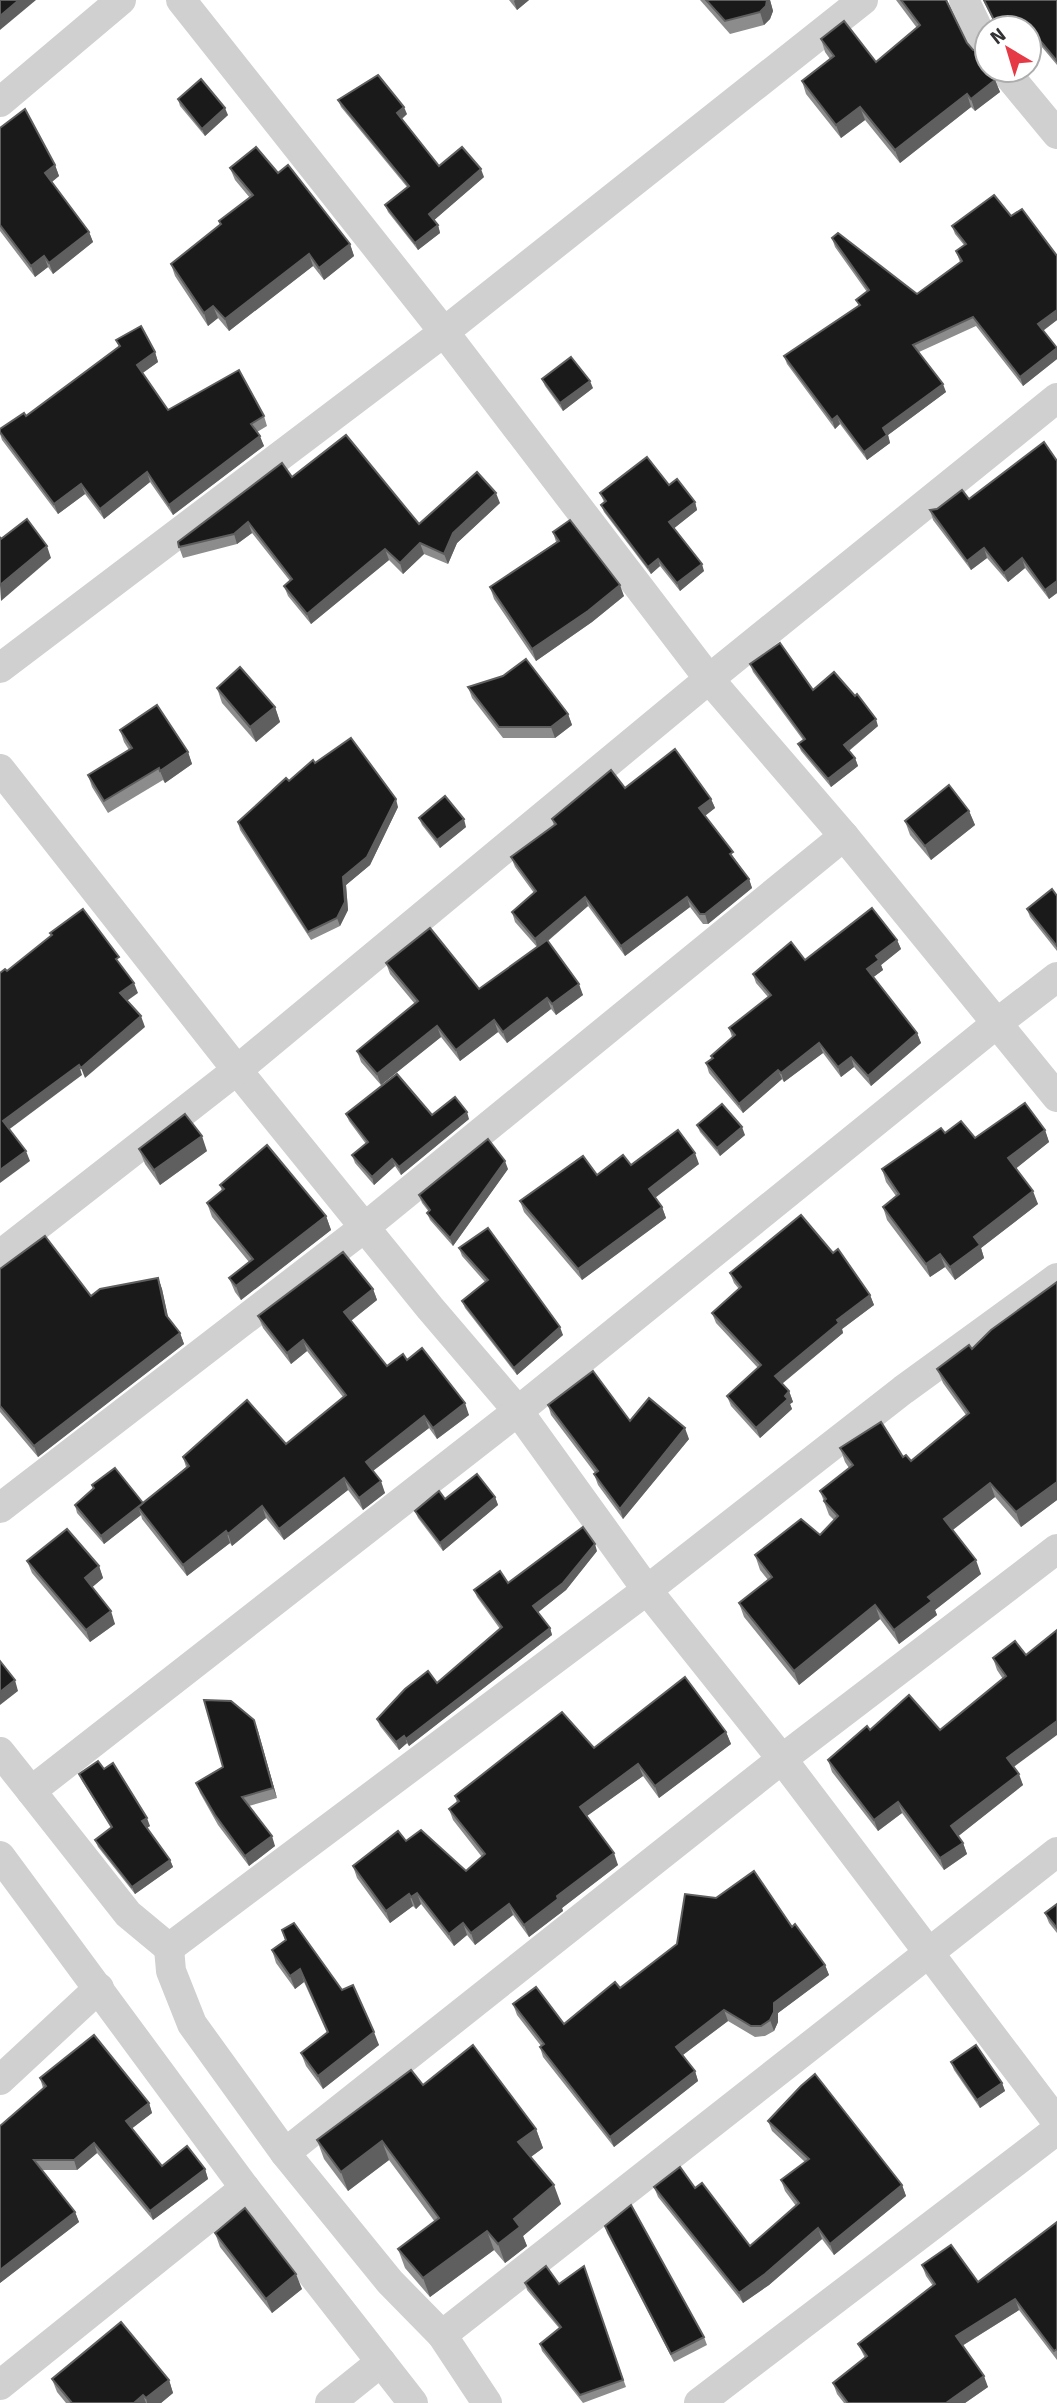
<svg xmlns="http://www.w3.org/2000/svg" width="1057" height="2403" font-family="Signika,sans-serif">
<style>
.lines{fill:none;stroke-linecap:round;stroke-linejoin:round}
.minor{stroke:#d0d0d0;stroke-width:30}
.wall{fill:#8c8c8c}
.shaded-wall{fill:#5f5f5f}
.building{fill:#1a1a1a;stroke:#5f5f5f;stroke-width:2}
</style>
<rect width="100%" height="100%" fill="#fff"/>
<g class="lines">
<g class="minor">
<polyline points="181,0 444,332 709,679 844,836 1057,1097"/>
<polyline points="964,0 987,48"/>
<polyline points="1004,70 1057,134"/>
<polyline points="0,102 121,0"/>
<polyline points="0,668 444,332 863,0"/>
<polyline points="0,769 237,1070 430,1308 518,1411 647,1590 782,1759 1057,2122"/>
<polyline points="1057,977 996,1024 518,1411 31,1791 128,1914 169,1948 647,1590 903,1390 1057,1278"/>
<polyline points="0,1255 237,1070 709,679 1057,398"/>
<polyline points="0,1508 365,1227 844,836"/>
<polyline points="0,1752 31,1791"/>
<polyline points="0,1856 245,2188 413,2403"/>
<polyline points="169,1948 171,1971 192,2024 285,2153 782,1759 1057,1549"/>
<polyline points="0,2080 99,1988"/>
<polyline points="285,2153 390,2282 442,2335 1057,1852"/>
<polyline points="442,2335 487,2403"/>
<polyline points="0,2385 245,2188"/>
<polyline points="330,2403 381,2362"/>
<polyline points="699,2403 1057,2130"/>
</g>
</g>
<g class="wall">
<polygon points="509,0 529,0 517,10"/>
<polygon points="700,0 770,0 773,11 770,19 764,25 730,34"/>
<polygon points="896,0 947,0 967,43 973,50 983,53 987,64 987,70 995,80 1000,92 975,111 971,107 900,163 865,120 841,138 806,94 802,81 830,59 825,52 821,39 876,62 917,28"/>
<polygon points="983,0 1057,0 1057,65 1031,34 1029,36 1029,28 997,28"/>
<polygon points="178,99 228,115 205,136 180,106"/>
<polygon points="338,100 407,114 402,119 439,166 484,177 434,220 438,225 440,233 418,250 388,212 385,205 407,187 341,107"/>
<polygon points="0,128 55,165 59,176 52,182 89,232 93,242 53,274 48,267 35,277 0,231"/>
<polygon points="230,168 278,173 350,244 354,256 324,280 313,266 229,331 218,318 208,326 175,276 171,264 220,225 219,221 250,198 235,180"/>
<polygon points="1011,216 1057,256 1057,320 1043,331 1057,348 1057,359 1023,386 976,326 919,352 946,392 888,435 890,443 867,460 840,424 835,429 787,364 784,356 859,306 856,300 867,292 835,247 832,238 917,294 960,262 956,251 964,245 955,234 952,226"/>
<polygon points="116,340 155,352 158,362 142,373 168,410 264,416 267,426 257,432 264,446 173,515 150,482 104,519 85,494 58,514 2,440 0,434 0,429 26,416 119,347"/>
<polygon points="542,379 593,388 563,411 545,386"/>
<polygon points="1057,461 1057,593 1049,599 1025,568 1008,582 987,558 971,570 933,520 930,510 969,499"/>
<polygon points="292,477 419,524 500,503 457,543 448,564 424,554 403,574 389,560 311,624 288,596 284,586 290,581 252,533 237,544 183,558 179,547"/>
<polygon points="669,485 695,502 697,510 674,528 704,571 680,591 660,566 651,574 604,512 601,505 604,502 600,493"/>
<polygon points="553,532 624,596 592,622 536,661 494,599 490,587 556,542"/>
<polygon points="750,664 813,690 878,726 849,751 855,758 858,766 831,787 801,751 798,744 803,740 753,672"/>
<polygon points="468,687 568,714 572,725 555,738 503,738 472,698"/>
<polygon points="217,688 275,707 280,722 256,742 222,703"/>
<polygon points="120,730 188,752 192,764 165,783 163,780 108,813 92,787 88,775 129,750 124,742"/>
<polygon points="315,763 398,807 370,865 346,885 348,910 340,926 311,940 240,830 238,822 289,781"/>
<polygon points="625,788 711,799 715,808 705,816 749,879 752,888 708,924 703,924 690,907 625,956 588,906 548,941 583,995 556,1015 551,1009 507,1043 498,1032 460,1061 441,1037 381,1085 361,1062 357,1051 415,1004 390,974 386,963 479,989 537,947 515,922 512,912 534,893 515,867 511,857 554,826 552,819"/>
<polygon points="969,811 975,825 931,860 910,835 905,821"/>
<polygon points="419,818 466,827 440,848 422,825"/>
<polygon points="1057,896 1057,951 1030,917 1027,909"/>
<polygon points="897,940 901,949 881,965 883,970 873,977 917,1033 921,1043 871,1086 854,1067 841,1077 823,1053 784,1082 782,1079 743,1113 709,1073 706,1063 712,1059 711,1056 732,1037 729,1028 768,997 756,983 753,974 805,960"/>
<polygon points="346,1114 432,1115 469,1119 401,1175 395,1166 374,1185 355,1163 352,1155 366,1144 349,1121"/>
<polygon points="697,1125 745,1135 720,1156 700,1132"/>
<polygon points="1045,1130 1049,1142 1016,1168 1038,1204 981,1248 984,1258 955,1280 945,1267 930,1277 887,1220 883,1207 896,1196 886,1182 882,1169 945,1133 975,1138"/>
<polygon points="139,1149 207,1151 160,1185 145,1164"/>
<polygon points="699,1164 655,1198 662,1207 666,1218 582,1280 524,1212 520,1201 597,1175 631,1165"/>
<polygon points="508,1169 453,1246 430,1220 427,1213 429,1212 422,1203 419,1195"/>
<polygon points="220,1185 326,1216 331,1230 241,1300 235,1292 229,1278 249,1262 212,1217 207,1203 222,1191"/>
<polygon points="459,1248 563,1335 517,1375 465,1308 462,1301 485,1282 462,1256"/>
<polygon points="833,1253 870,1295 874,1305 842,1329 843,1333 782,1384 789,1391 793,1402 790,1404 792,1409 760,1438 731,1406 727,1396 758,1368 716,1323 712,1313 739,1289 734,1283 730,1273"/>
<polygon points="0,1269 91,1296 158,1278 162,1289 168,1317 180,1333 184,1344 38,1457 0,1412"/>
<polygon points="1057,1282 1057,1500 1021,1527 995,1497 952,1530 981,1574 935,1610 937,1615 899,1644 880,1619 799,1685 744,1617 739,1603 768,1580 760,1570 755,1555 820,1535 834,1520 829,1515 820,1491 849,1468 845,1462 840,1448 903,1457 911,1461 966,1415 943,1383 937,1369 972,1349"/>
<polygon points="373,1289 377,1300 351,1321 387,1366 407,1360 469,1415 437,1439 429,1428 373,1471 385,1493 363,1510 348,1490 284,1540 266,1518 232,1546 230,1543 187,1576 142,1519 141,1515 104,1544 77,1513 75,1505 93,1489 92,1485 143,1503 186,1467 183,1457 286,1444 343,1397 307,1351 291,1364 263,1328 258,1316"/>
<polygon points="548,1405 630,1421 689,1439 623,1519 598,1485 594,1474 595,1473 551,1415"/>
<polygon points="495,1497 498,1505 443,1551 418,1518 415,1511 445,1499"/>
<polygon points="597,1551 566,1590 538,1612 550,1628 552,1635 409,1746 407,1743 399,1750 380,1726 377,1719 437,1683 500,1629 477,1597 474,1590 508,1583"/>
<polygon points="27,1561 99,1566 103,1578 92,1587 115,1624 90,1642 32,1573"/>
<polygon points="1015,1641 1014,1767 1023,1785 958,1836 963,1843 967,1854 944,1870 902,1813 878,1831 832,1772 828,1760 870,1730 940,1730 1003,1679 997,1670 993,1658"/>
<polygon points="254,1720 277,1798 249,1806 275,1846 249,1866 218,1825 200,1793 196,1783 223,1767"/>
<polygon points="726,1732 731,1744 659,1798 643,1776 587,1816 618,1865 562,1908 563,1911 529,1937 513,1915 475,1945 467,1935 454,1946 421,1904 416,1909 413,1906 390,1923 357,1878 353,1866 406,1841 466,1871 482,1857 453,1820 449,1809 457,1803 455,1796 594,1748"/>
<polygon points="79,1774 150,1826 147,1828 170,1860 173,1867 135,1894 98,1847 95,1840 111,1828 82,1781"/>
<polygon points="1057,1904 1057,1933 1049,1923 1045,1913"/>
<polygon points="792,1927 825,1965 829,1975 778,2013 778,2022 774,2031 765,2036 755,2037 728,2021 683,2055 695,2071 698,2081 614,2147 543,2057 540,2047 541,2046 517,2015 513,2004 564,2024 620,1988"/>
<polygon points="282,1930 379,2045 323,2089 306,2066 301,2053 327,2033 304,1982 295,1989 276,1963 272,1950 285,1940"/>
<polygon points="951,2062 1002,2083 1005,2091 980,2108 954,2070"/>
<polygon points="40,2078 149,2103 152,2113 132,2128 162,2166 205,2169 208,2179 153,2220 97,2153 77,2170 42,2170 75,2212 79,2222 0,2283 43,2088"/>
<polygon points="423,2085 536,2129 543,2148 531,2157 561,2204 523,2236 527,2246 505,2263 494,2250 430,2297 405,2268 398,2249 435,2222 389,2160 348,2191 324,2159 317,2140"/>
<polygon points="768,2121 902,2185 906,2196 834,2255 822,2239 769,2285 743,2303 658,2197 654,2187 695,2188 750,2246 796,2206 785,2191 781,2180 805,2162 772,2131"/>
<polygon points="1057,2222 1057,2360 1019,2310 962,2346 988,2387 965,2403 844,2403 837,2394 833,2383 865,2358 858,2344 933,2286 926,2276 922,2265 978,2282"/>
<polygon points="605,2226 704,2337 707,2345 674,2362 607,2233"/>
<polygon points="215,2233 302,2289 272,2313 220,2247"/>
<polygon points="584,2266 626,2387 583,2403 542,2351 540,2344 559,2328 527,2290 525,2283 559,2284"/>
<polygon points="52,2379 169,2380 173,2393 161,2403 66,2403 57,2392"/>
</g>
<g class="shaded-wall">
<polygon points="19,0 36,0 0,30 0,16"/>
<polygon points="515,0 529,0 517,10 514,1"/>
<polygon points="767,0 770,0 773,11 770,19 764,25 760,12"/>
<polygon points="983,53 987,64 987,74 982,61"/>
<polygon points="995,80 1000,92 975,111 971,99"/>
<polygon points="967,94 971,107 900,163 895,150"/>
<polygon points="404,107 407,114 400,120 397,113"/>
<polygon points="860,107 865,120 841,138 836,125"/>
<polygon points="225,108 228,115 205,136 202,129"/>
<polygon points="55,165 59,176 49,184 45,173"/>
<polygon points="481,169 484,177 432,222 429,214"/>
<polygon points="438,225 440,233 418,250 415,243"/>
<polygon points="89,232 93,242 53,274 49,263"/>
<polygon points="350,244 354,256 324,280 319,268"/>
<polygon points="309,254 313,266 229,331 225,319"/>
<polygon points="44,256 48,267 35,277 31,266"/>
<polygon points="213,306 218,318 208,326 204,313"/>
<polygon points="1057,310 1057,320 1041,332 1038,324"/>
<polygon points="1057,348 1057,359 1023,386 1020,377"/>
<polygon points="155,352 158,362 140,375 137,365"/>
<polygon points="590,381 593,388 563,411 560,403"/>
<polygon points="943,384 946,392 888,435 890,443 867,460 864,452 883,428"/>
<polygon points="837,416 840,424 835,429 832,420"/>
<polygon points="260,436 264,446 173,515 169,505"/>
<polygon points="147,472 150,482 104,519 100,509"/>
<polygon points="81,484 85,494 58,514 54,504"/>
<polygon points="496,493 500,503 457,543 448,564 444,554 453,533"/>
<polygon points="695,502 697,510 672,530 669,522"/>
<polygon points="248,522 252,533 237,544 234,534"/>
<polygon points="420,543 424,554 403,574 400,563"/>
<polygon points="47,546 51,558 1,601 0,585"/>
<polygon points="984,548 987,558 971,570 967,561"/>
<polygon points="385,549 389,560 311,624 307,614"/>
<polygon points="1022,558 1025,568 1008,582 1004,573"/>
<polygon points="658,559 660,566 651,574 648,567"/>
<polygon points="702,564 704,571 680,591 677,583"/>
<polygon points="1057,581 1057,593 1049,599 1045,590"/>
<polygon points="620,585 624,596 592,622 536,661 532,649"/>
<polygon points="275,707 280,722 256,742 250,727"/>
<polygon points="568,714 572,725 555,738 551,727"/>
<polygon points="876,719 878,726 847,752 844,745"/>
<polygon points="188,752 192,764 165,783 160,771"/>
<polygon points="855,758 858,766 831,787 828,779"/>
<polygon points="396,799 398,807 370,865 346,885 348,910 340,926 337,918 343,877"/>
<polygon points="711,799 715,808 702,818 699,808"/>
<polygon points="969,811 975,825 931,860 925,846"/>
<polygon points="464,819 466,827 440,848 437,840"/>
<polygon points="749,879 752,888 708,924 705,914"/>
<polygon points="585,897 588,906 538,949 535,939"/>
<polygon points="687,897 690,907 625,956 621,946"/>
<polygon points="897,940 901,949 881,965 883,970 871,979 867,969 876,956"/>
<polygon points="134,983 138,993 124,1003 120,993"/>
<polygon points="579,984 583,995 556,1015 552,1004"/>
<polygon points="547,998 551,1009 507,1043 503,1032"/>
<polygon points="141,1016 145,1027 85,1078 81,1068"/>
<polygon points="494,1020 498,1032 460,1061 456,1050"/>
<polygon points="437,1026 441,1037 381,1085 377,1074"/>
<polygon points="917,1033 921,1043 871,1086 868,1076"/>
<polygon points="819,1043 823,1053 784,1082 781,1073"/>
<polygon points="851,1057 854,1067 841,1077 838,1067"/>
<polygon points="79,1065 82,1075 7,1131 3,1121"/>
<polygon points="778,1070 782,1079 743,1113 739,1104"/>
<polygon points="467,1112 469,1119 401,1175 399,1167"/>
<polygon points="742,1127 745,1135 720,1156 717,1148"/>
<polygon points="1045,1130 1049,1142 1013,1171 1008,1158"/>
<polygon points="202,1136 207,1151 160,1185 154,1170"/>
<polygon points="26,1151 30,1161 0,1183 0,1170"/>
<polygon points="695,1153 699,1164 652,1200 649,1189"/>
<polygon points="392,1159 395,1166 374,1185 372,1177"/>
<polygon points="505,1161 508,1169 453,1246 450,1238"/>
<polygon points="1033,1191 1038,1204 981,1248 984,1258 955,1280 950,1267 974,1237"/>
<polygon points="662,1207 666,1218 582,1280 578,1269"/>
<polygon points="326,1216 331,1230 241,1300 236,1286"/>
<polygon points="940,1254 945,1267 930,1277 926,1264"/>
<polygon points="158,1278 162,1289 170,1326 166,1315"/>
<polygon points="373,1289 377,1300 348,1323 344,1312"/>
<polygon points="870,1295 874,1305 842,1329 843,1333 779,1386 775,1376 837,1320"/>
<polygon points="560,1327 563,1335 517,1375 514,1368"/>
<polygon points="180,1333 184,1344 38,1457 34,1446"/>
<polygon points="303,1340 307,1351 291,1364 287,1353"/>
<polygon points="789,1391 793,1402 790,1404 792,1409 760,1438 756,1428"/>
<polygon points="465,1403 469,1415 437,1439 433,1428"/>
<polygon points="424,1416 429,1428 370,1473 366,1462"/>
<polygon points="685,1428 689,1439 623,1519 620,1509"/>
<polygon points="344,1478 348,1490 284,1540 279,1529"/>
<polygon points="381,1481 385,1493 363,1510 359,1498"/>
<polygon points="1057,1482 1057,1500 1021,1527 1016,1512"/>
<polygon points="990,1483 995,1497 949,1533 944,1519"/>
<polygon points="495,1497 498,1505 443,1551 440,1543"/>
<polygon points="262,1506 266,1518 232,1546 228,1534"/>
<polygon points="138,1507 141,1515 104,1544 101,1536"/>
<polygon points="226,1531 230,1543 187,1576 183,1565"/>
<polygon points="595,1544 597,1551 566,1590 536,1614 533,1606"/>
<polygon points="976,1560 981,1574 935,1610 937,1615 899,1644 894,1630 928,1597"/>
<polygon points="99,1566 103,1578 89,1590 85,1578"/>
<polygon points="875,1605 880,1619 799,1685 794,1671"/>
<polygon points="111,1611 115,1624 90,1642 86,1630"/>
<polygon points="550,1628 552,1635 409,1746 406,1739"/>
<polygon points="15,1680 18,1691 0,1705 0,1692"/>
<polygon points="254,1720 258,1731 277,1798 273,1788"/>
<polygon points="1057,1721 1057,1735 1011,1769 1007,1758"/>
<polygon points="726,1732 731,1744 659,1798 655,1786"/>
<polygon points="404,1736 407,1743 399,1750 396,1742"/>
<polygon points="638,1764 643,1776 584,1818 580,1807"/>
<polygon points="1019,1774 1023,1785 956,1838 951,1826"/>
<polygon points="898,1802 902,1813 878,1831 874,1820"/>
<polygon points="147,1818 150,1826 145,1829 142,1821"/>
<polygon points="272,1836 275,1846 249,1866 245,1856"/>
<polygon points="963,1843 967,1854 944,1870 940,1858"/>
<polygon points="614,1853 618,1865 562,1908 563,1911 529,1937 524,1925 557,1896"/>
<polygon points="170,1860 173,1867 135,1894 132,1887"/>
<polygon points="417,1893 421,1904 416,1909 411,1897"/>
<polygon points="409,1894 413,1906 390,1923 386,1911"/>
<polygon points="509,1904 513,1915 475,1945 471,1933"/>
<polygon points="463,1923 467,1935 454,1946 449,1934"/>
<polygon points="825,1965 829,1975 778,2013 778,2022 774,2031 770,2020 774,2003"/>
<polygon points="300,1969 304,1982 295,1989 290,1976"/>
<polygon points="724,2010 728,2021 680,2057 676,2047"/>
<polygon points="374,2032 379,2045 323,2089 318,2076"/>
<polygon points="695,2071 698,2081 614,2147 610,2137"/>
<polygon points="1002,2083 1005,2091 980,2108 977,2100"/>
<polygon points="149,2103 152,2113 130,2130 126,2121"/>
<polygon points="536,2129 543,2148 525,2161 518,2142"/>
<polygon points="382,2141 389,2160 348,2191 341,2172"/>
<polygon points="94,2143 97,2153 77,2170 74,2160"/>
<polygon points="205,2169 208,2179 153,2220 150,2211"/>
<polygon points="554,2185 561,2204 523,2236 527,2246 505,2263 498,2244 514,2219"/>
<polygon points="902,2185 906,2196 834,2255 830,2244"/>
<polygon points="75,2212 79,2222 0,2283 0,2270"/>
<polygon points="818,2228 822,2239 769,2285 743,2303 739,2293"/>
<polygon points="487,2231 494,2250 430,2297 423,2278"/>
<polygon points="296,2274 302,2289 272,2313 266,2299"/>
<polygon points="1015,2299 1019,2310 960,2347 956,2336"/>
<polygon points="984,2376 988,2387 965,2403 946,2403"/>
<polygon points="169,2380 173,2393 161,2403 147,2403 146,2398"/>
<polygon points="143,2395 146,2403 134,2403"/>
</g>
<g class="building">
<polygon points="0,0 19,0 0,16"/>
<polygon points="706,0 767,0 766,6 760,12 725,21"/>
<polygon points="901,0 946,0 967,43 973,50 983,53 982,61 987,68 987,70 989,70 995,80 971,99 967,94 895,150 860,107 836,125 802,81 834,56 821,39 844,21 876,62 920,25"/>
<polygon points="984,0 1057,0 1057,61 1029,27 1027,28 998,28"/>
<polygon points="378,75 404,107 397,113 439,166 462,147 481,169 429,214 438,225 415,243 385,205 409,186 338,100"/>
<polygon points="201,79 225,108 202,129 178,99"/>
<polygon points="25,109 55,165 45,173 89,232 49,263 44,256 31,266 0,225 0,128"/>
<polygon points="256,147 278,173 288,165 350,244 319,268 309,254 225,319 213,306 204,313 171,264 221,224 219,221 253,195 230,168"/>
<polygon points="994,195 1011,216 1022,209 1057,256 1057,310 1038,324 1057,348 1020,377 973,317 913,345 943,384 883,428 887,435 864,452 837,416 832,420 784,356 860,305 856,300 869,290 832,238 838,233 917,294 962,261 956,251 966,244 952,226"/>
<polygon points="141,326 155,352 137,365 168,410 239,370 264,416 251,424 260,436 169,505 147,472 100,509 81,484 54,504 0,432 0,429 24,413 26,416 120,346 116,340"/>
<polygon points="571,357 590,381 560,403 542,379"/>
<polygon points="346,435 419,524 477,472 496,493 453,533 444,554 420,543 400,563 385,549 307,614 284,586 292,579 248,522 234,534 179,547 178,542 282,463 292,477"/>
<polygon points="1044,442 1057,461 1057,581 1045,590 1022,558 1004,573 984,548 967,561 930,510 937,509 962,490 969,499"/>
<polygon points="647,457 669,485 677,479 695,502 669,522 702,564 677,583 658,559 648,567 601,505 606,501 600,493"/>
<polygon points="27,519 47,546 0,585 0,537 1,539"/>
<polygon points="570,520 620,585 588,611 532,649 490,587 559,541 553,532"/>
<polygon points="780,643 813,690 834,672 855,696 857,694 876,719 844,745 855,758 828,779 798,744 805,739 750,664"/>
<polygon points="526,659 568,714 551,727 499,727 468,687 503,676"/>
<polygon points="240,667 275,707 250,727 217,688"/>
<polygon points="157,705 188,752 160,771 159,768 104,801 88,775 132,748 120,730"/>
<polygon points="351,738 396,799 367,857 343,877 345,902 337,918 308,932 238,822 286,778 289,781 313,760 315,763"/>
<polygon points="675,749 711,799 699,808 733,852 730,854 749,879 705,914 700,914 687,897 621,946 585,897 535,939 512,912 536,891 511,857 556,824 552,819 611,770 625,788"/>
<polygon points="949,785 969,811 925,846 905,821"/>
<polygon points="445,796 464,819 437,840 419,818"/>
<polygon points="1052,889 1057,896 1057,946 1027,909"/>
<polygon points="872,908 897,940 876,956 879,960 867,969 917,1033 868,1076 851,1057 838,1067 819,1043 781,1073 778,1070 739,1104 706,1063 713,1058 711,1056 735,1035 729,1028 771,995 753,974 791,942 805,960"/>
<polygon points="83,909 119,957 116,959 134,983 120,993 141,1016 81,1068 79,1065 3,1121 26,1151 0,1170 0,973 5,969 7,971 52,935 50,933"/>
<polygon points="430,928 479,989 547,940 579,984 552,1004 547,998 503,1032 494,1020 456,1050 437,1026 377,1074 357,1051 418,1001 386,963"/>
<polygon points="397,1074 432,1115 455,1097 467,1112 399,1167 392,1159 372,1177 352,1155 368,1142 346,1114"/>
<polygon points="1025,1103 1045,1130 1008,1158 1033,1191 974,1237 980,1245 950,1267 940,1254 926,1264 883,1207 899,1194 882,1169 941,1128 945,1133 961,1121 975,1138"/>
<polygon points="722,1104 742,1127 717,1148 697,1125"/>
<polygon points="185,1114 202,1136 154,1170 139,1149"/>
<polygon points="678,1130 695,1153 649,1189 662,1207 578,1269 520,1201 583,1156 597,1175 623,1155 631,1165"/>
<polygon points="488,1139 505,1161 450,1238 427,1213 430,1210 419,1195"/>
<polygon points="267,1145 326,1216 236,1286 229,1278 253,1259 207,1203 224,1189 220,1185"/>
<polygon points="801,1215 833,1253 838,1249 870,1295 837,1320 839,1323 775,1376 789,1391 785,1396 788,1399 756,1428 727,1396 761,1365 712,1313 741,1287 730,1273"/>
<polygon points="488,1228 560,1327 514,1368 462,1301 488,1280 459,1248"/>
<polygon points="45,1236 91,1296 100,1289 158,1278 166,1315 180,1333 34,1446 0,1406 0,1269"/>
<polygon points="343,1252 373,1289 344,1312 387,1366 403,1354 407,1360 422,1348 465,1403 433,1428 424,1416 366,1462 381,1481 359,1498 344,1478 279,1529 262,1506 228,1534 226,1531 183,1565 138,1507 189,1466 183,1457 247,1400 286,1444 346,1395 303,1340 287,1353 258,1316"/>
<polygon points="1057,1282 1057,1482 1016,1512 990,1483 944,1519 976,1560 928,1597 932,1601 894,1630 875,1605 794,1671 739,1603 772,1577 755,1555 801,1519 820,1535 838,1516 824,1501 826,1499 820,1491 853,1465 840,1448 881,1422 903,1457 906,1455 911,1461 969,1413 937,1369 969,1345 972,1349 991,1330"/>
<polygon points="593,1371 630,1421 649,1398 685,1428 620,1509 594,1474 598,1471 548,1405"/>
<polygon points="115,1468 143,1503 101,1536 75,1505 94,1488 92,1485"/>
<polygon points="477,1474 495,1497 440,1543 415,1511 439,1491 445,1499"/>
<polygon points="583,1527 595,1544 563,1583 533,1606 550,1628 406,1739 404,1736 396,1742 377,1719 405,1689 428,1671 437,1683 502,1627 474,1590 500,1571 508,1583"/>
<polygon points="67,1529 99,1566 85,1578 111,1611 86,1630 27,1561"/>
<polygon points="1057,1630 1057,1721 1007,1758 1019,1774 951,1826 963,1843 940,1858 898,1802 874,1820 828,1760 867,1726 870,1730 909,1695 940,1730 1006,1676 993,1658 1015,1641 1026,1655"/>
<polygon points="0,1661 15,1680 0,1692"/>
<polygon points="685,1677 726,1732 655,1786 638,1764 580,1807 614,1853 557,1896 558,1899 524,1925 509,1904 471,1933 463,1923 449,1934 417,1893 411,1897 409,1894 386,1911 353,1866 398,1831 406,1841 421,1830 466,1871 485,1854 449,1809 459,1801 455,1796 562,1712 594,1748"/>
<polygon points="204,1700 231,1701 254,1720 273,1788 242,1797 272,1836 245,1856 215,1815 196,1783 223,1767"/>
<polygon points="98,1761 104,1769 113,1763 147,1818 142,1821 170,1860 132,1887 95,1840 112,1827 79,1774"/>
<polygon points="754,1871 792,1927 795,1924 825,1965 774,2003 774,2012 770,2020 761,2026 751,2026 724,2010 676,2047 695,2071 610,2137 540,2047 544,2044 513,2004 536,1987 564,2024 615,1982 620,1988 677,1944 685,1894 716,1898"/>
<polygon points="1057,1904 1057,1928 1045,1913"/>
<polygon points="294,1923 342,1990 353,1985 374,2032 318,2076 301,2053 328,2032 300,1969 290,1976 272,1950 286,1940 282,1930"/>
<polygon points="94,2035 149,2103 126,2121 162,2166 187,2146 205,2169 150,2211 94,2143 74,2160 34,2160 75,2212 0,2270 0,2126 46,2086 40,2078"/>
<polygon points="473,2045 536,2129 518,2142 554,2185 514,2219 520,2227 498,2244 487,2231 423,2278 398,2249 439,2218 382,2141 341,2172 317,2140 411,2070 423,2085"/>
<polygon points="976,2045 1002,2083 977,2100 951,2062"/>
<polygon points="815,2074 902,2185 830,2244 818,2228 765,2274 739,2293 654,2187 680,2167 695,2188 702,2183 750,2246 799,2203 781,2180 809,2159 768,2121 801,2086"/>
<polygon points="631,2205 704,2337 671,2354 605,2226"/>
<polygon points="245,2208 296,2274 266,2299 215,2233"/>
<polygon points="1057,2222 1057,2349 1054,2351 1015,2299 956,2336 984,2376 946,2403 848,2403 833,2383 867,2356 858,2344 935,2284 922,2265 951,2245 978,2282"/>
<polygon points="546,2266 559,2284 584,2266 623,2380 580,2395 540,2344 561,2327 525,2283"/>
<polygon points="121,2322 169,2380 146,2398 143,2395 134,2403 72,2403 52,2379"/>
</g>
<g transform="translate(1008 49) rotate(322)"><circle r="33" fill="#ffffff" stroke="#adadad" stroke-width="2"/>
<path d="M0-5L12 26L0 18L-12 26Z" fill="#e63946"/>
<text y="-10" font-size="19" font-weight="bold" text-anchor="middle" fill="#333333">N</text>
</g>
</svg>
